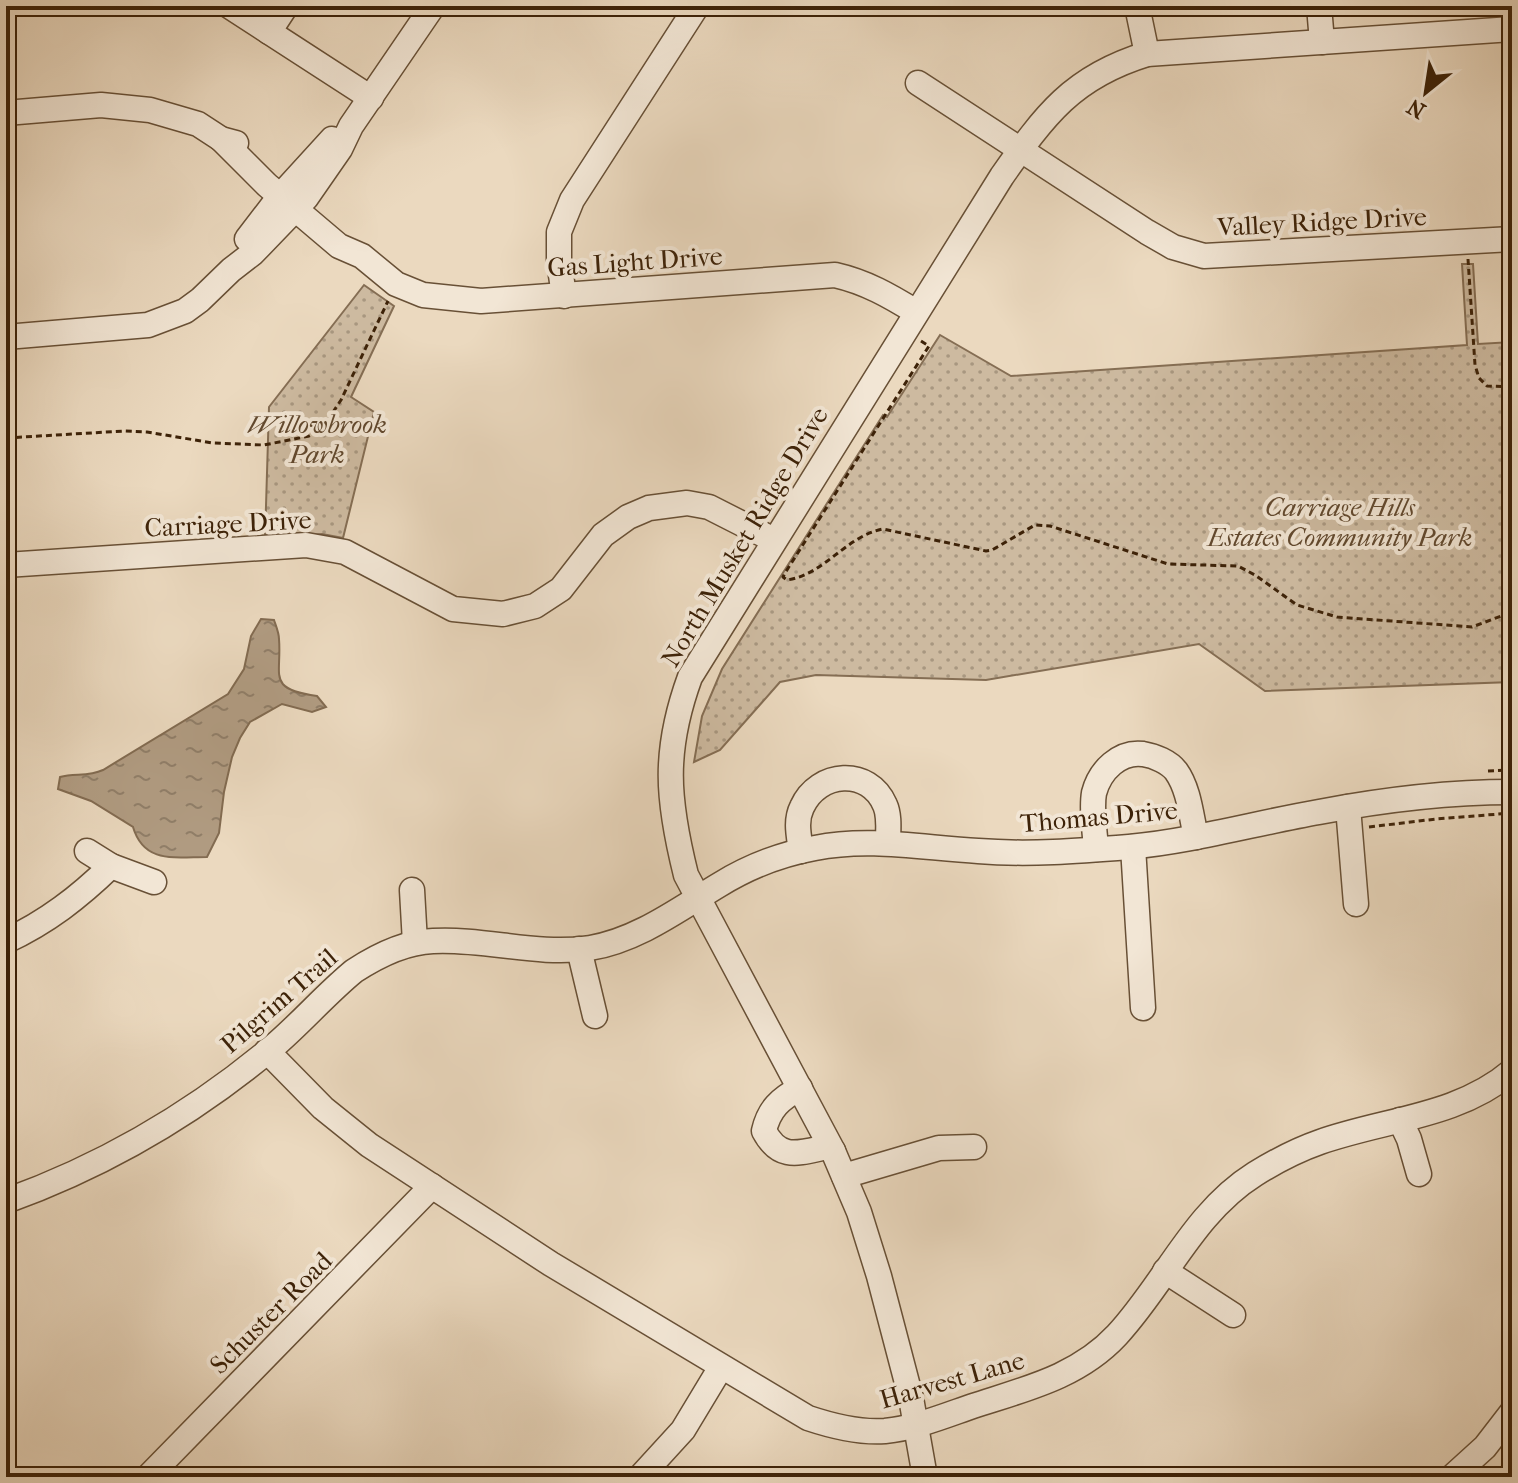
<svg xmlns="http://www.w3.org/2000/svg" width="1518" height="1483" font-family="'IM FELL French Canon',serif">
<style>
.park{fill:url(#park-dots);stroke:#856e54;stroke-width:2}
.water{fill:url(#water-ripples);stroke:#826b51;stroke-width:2}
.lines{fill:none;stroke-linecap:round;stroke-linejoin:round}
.minor-casing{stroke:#685036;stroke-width:27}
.path{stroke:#3d2208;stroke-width:3;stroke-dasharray:6 4;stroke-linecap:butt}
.minor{stroke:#f2e6d5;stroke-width:24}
.labels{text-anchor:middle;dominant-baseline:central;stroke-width:8;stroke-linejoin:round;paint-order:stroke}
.street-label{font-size:26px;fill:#3d2208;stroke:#f2e6d5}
.park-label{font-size:26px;font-style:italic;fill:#61482e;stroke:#f2e6d5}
</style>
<defs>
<pattern id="park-dots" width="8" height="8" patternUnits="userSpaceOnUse" patternTransform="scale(2)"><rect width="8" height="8" fill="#cdbaa0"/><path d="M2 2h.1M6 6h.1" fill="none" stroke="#a89780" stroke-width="1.8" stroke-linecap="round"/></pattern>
<pattern id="water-ripples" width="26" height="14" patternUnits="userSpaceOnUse" patternTransform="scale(2)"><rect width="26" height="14" fill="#b09b81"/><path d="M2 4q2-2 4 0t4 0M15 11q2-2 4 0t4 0" fill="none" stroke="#907e68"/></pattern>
</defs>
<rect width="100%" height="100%" fill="#ebd9bf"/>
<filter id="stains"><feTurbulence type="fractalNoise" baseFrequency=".0025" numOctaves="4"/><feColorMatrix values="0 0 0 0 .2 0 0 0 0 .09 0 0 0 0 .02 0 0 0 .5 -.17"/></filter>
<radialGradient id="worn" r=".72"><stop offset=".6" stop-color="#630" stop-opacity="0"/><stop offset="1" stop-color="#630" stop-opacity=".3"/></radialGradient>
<g class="park">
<polygon points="1462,264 1473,264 1478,344 1512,342 1512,682 1265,691 1199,644 986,680 816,675 780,682 720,750 694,762 702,716 722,669 883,415 887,417 940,335 1011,376 1467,345"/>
<polygon points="364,285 394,306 351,397 374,412 343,538 322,534 265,539 269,407"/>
</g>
<path class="water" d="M261,619L274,620C276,626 279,633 279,639C282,676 266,689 317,696L326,707L312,712L282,704L250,722L240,738L232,757L224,792L219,833L207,857C175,857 144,864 133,827L91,801L58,789L60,777C75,773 88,777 103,770L228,694L244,669L251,636Z"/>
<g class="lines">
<g class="minor-casing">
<g id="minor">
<polyline points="229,6 371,98"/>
<polyline points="1137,6 1147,54"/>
<polyline points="1319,6 1322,42"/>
<polyline points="269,32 286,6"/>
<polyline points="918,83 1147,232 1173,247 1204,256 1512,239"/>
<polyline points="6,113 101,105 150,110 198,124 221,139 236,143"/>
<path d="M221,139L267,185L339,246L362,256L396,284L423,295L481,301L835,275C866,282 890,296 916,312"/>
<polyline points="247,239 280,196 332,139"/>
<polyline points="564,296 559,261 559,232 572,200 697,6"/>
<polyline points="6,337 148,325 185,311 200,300 231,270 253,253 306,198 340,149 351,126 433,6"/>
<polyline points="6,565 306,545 345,552 453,609 503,614 535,606 561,589 603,535 628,517 649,508 687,503 709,507 774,540"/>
<polyline points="1348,807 1356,904"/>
<polyline points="1133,847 1143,1008"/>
<path d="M1096,849C1095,832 1091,810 1094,793C1100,770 1120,751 1143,754C1155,756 1169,762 1176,771C1189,789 1191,815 1196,837"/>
<polyline points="87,851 111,866 154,882"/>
<path d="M801,851C799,836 795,821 802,807C818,771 869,767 885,805C890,816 888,831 888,843"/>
<polyline points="412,890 415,943"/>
<path d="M6,941C47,922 79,897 111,866"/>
<polyline points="579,949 595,1016"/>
<path d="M267,1051L323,1108L369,1145L551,1264L808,1418C832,1426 859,1433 885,1431C915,1428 944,1416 973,1406C1025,1389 1078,1377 1117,1335C1166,1282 1193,1213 1255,1174C1276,1161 1297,1150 1320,1142C1385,1119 1458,1117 1512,1071"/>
<path d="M800,1088C780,1099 769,1109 764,1131C780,1161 798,1153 827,1147L833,1151"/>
<polyline points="1400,1120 1409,1139 1419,1174"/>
<polyline points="844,1176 939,1148 974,1147"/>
<path d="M6,1201C106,1165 193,1114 274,1046C302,1022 326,994 354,971C377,956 405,942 433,941C485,938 537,956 590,948C638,940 679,909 719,885C748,867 782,854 815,848C869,837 923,848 978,851C1028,855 1079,851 1129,847C1193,841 1256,823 1319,812C1382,800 1448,792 1512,792"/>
<polyline points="1165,1271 1233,1315"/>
<polyline points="148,1477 432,1186"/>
<polyline points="640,1477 683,1430 721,1367"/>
<path d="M925,1477L911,1398L879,1276L859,1212L833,1151L686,875C667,799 663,751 690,677L1002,176C1045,115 1072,77 1147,54L1512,29"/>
<polyline points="1452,1477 1485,1447 1512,1412"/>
</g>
</g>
<g class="path">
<polyline points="1468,259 1475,365 1479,378 1487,386 1512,387"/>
<path d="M921,341L929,346L785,573L783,577L787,580C824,575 846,536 883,529L986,551L992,550L1035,525L1050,526L1168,564L1238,566L1255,575L1297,605L1337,617L1472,627L1512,612"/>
<polyline points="6,438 124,431 147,432 213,443 264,445 309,436 322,429 341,400 388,301"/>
<polyline points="1488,771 1512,770"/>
<polyline points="1369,827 1436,819 1512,813"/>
</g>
<use href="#minor" class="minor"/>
</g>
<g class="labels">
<g class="street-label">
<text transform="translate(1322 222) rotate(-3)">Valley Ridge Drive</text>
<text transform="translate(635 262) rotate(-4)">Gas Light Drive</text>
<text transform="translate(228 524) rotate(-3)">Carriage Drive</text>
<text transform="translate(745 537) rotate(-59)">North Musket Ridge Drive</text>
<text transform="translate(1099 817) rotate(-5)">Thomas Drive</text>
<text transform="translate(279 1001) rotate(-41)">Pilgrim Trail</text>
<text transform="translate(271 1313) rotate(-45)">Schuster Road</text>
<text transform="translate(952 1380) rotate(-16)">Harvest Lane</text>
</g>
<g class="park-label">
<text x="317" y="424">Willowbrook<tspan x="317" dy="30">Park</tspan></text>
<text x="1340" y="507">Carriage Hills<tspan x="1340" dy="30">Estates Community Park</tspan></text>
</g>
</g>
<rect width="1518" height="1483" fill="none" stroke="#ebd9bf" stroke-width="32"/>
<rect x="8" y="8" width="1502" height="1467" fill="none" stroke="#3d2208" stroke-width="4"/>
<rect x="16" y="16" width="1486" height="1451" fill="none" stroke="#3d2208" stroke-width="2"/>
<g transform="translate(1426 92) rotate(210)" stroke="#f2e6d5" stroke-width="6" paint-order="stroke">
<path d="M0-6L14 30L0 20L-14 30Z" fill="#3d2208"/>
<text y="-12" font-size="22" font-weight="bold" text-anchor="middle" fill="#3d2208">N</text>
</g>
<rect width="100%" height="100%" filter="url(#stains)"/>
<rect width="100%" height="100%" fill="url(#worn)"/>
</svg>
